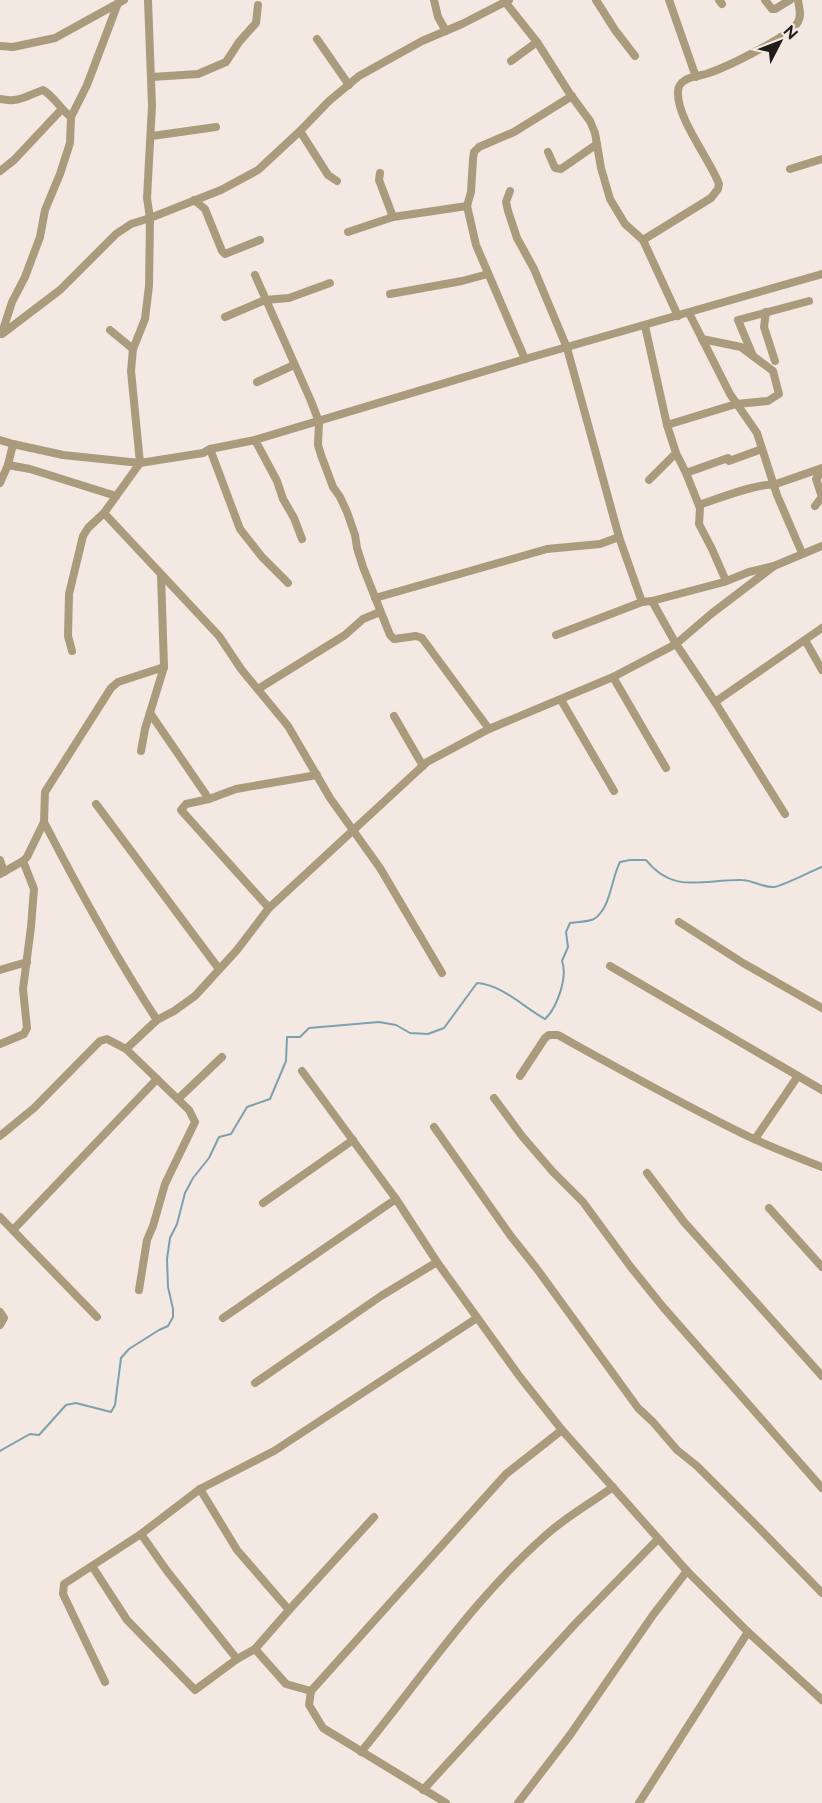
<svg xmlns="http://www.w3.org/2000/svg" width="822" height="1803" font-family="Raleway,sans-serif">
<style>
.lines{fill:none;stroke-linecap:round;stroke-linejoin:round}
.stream{stroke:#7da0ad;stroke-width:2}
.minor{stroke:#ab9b7d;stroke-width:8}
</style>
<rect width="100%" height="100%" fill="#f4e8e3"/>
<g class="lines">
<path class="stream" d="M0,1451L30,1434L39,1435L66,1405L76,1403L111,1412L115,1405L121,1358L129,1349L159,1330L168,1326L173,1317V1309L168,1287L167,1259L170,1238L177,1224L185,1193L193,1178L209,1158L219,1137L231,1134L247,1107L270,1099L286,1061L287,1037H300L309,1028L379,1022L396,1025L410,1033L428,1034L444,1028L477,983C503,985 523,1007 545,1019C557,1008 568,977 562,961L568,947L566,932L570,923C577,922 588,922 594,919C611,908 611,879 620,862L630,860H646C674,895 704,879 742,880C752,880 764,888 774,887C785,885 811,871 822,867"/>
<g class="minor">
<polyline points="434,0 438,17 446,31"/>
<polyline points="596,0 615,30 635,56"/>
<polyline points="669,0 696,77"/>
<polyline points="719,0 722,4"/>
<polyline points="765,0 772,9 775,9 790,0"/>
<polyline points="506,3 537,42 570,94 590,121 595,133 601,168 610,199 625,224 643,240 678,316"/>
<polyline points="317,39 349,85"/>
<polyline points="0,46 13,47 55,38 124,0"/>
<polyline points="511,61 537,42"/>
<polyline points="152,77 198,74 226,62 239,42 256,23 258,5"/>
<path d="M0,99C19,103 26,96 43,90C54,96 60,109 71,117L87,85L118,3"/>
<polyline points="300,131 328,175 337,181"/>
<polyline points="152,136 216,127"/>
<polyline points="548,152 555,168 561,169 597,144"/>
<polyline points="790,169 822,159"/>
<polyline points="0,171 14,160 61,110"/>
<polyline points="380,173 379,180 393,217"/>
<polyline points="510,191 506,202 508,211 517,238 534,269 567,348 619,537 642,602"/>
<polyline points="194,200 205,209 222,251 225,254 260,240"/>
<polyline points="348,232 393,217 467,206"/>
<path d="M643,240L711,198L718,189L719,184C709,158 677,119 678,92C678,88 680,83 684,81C690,76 699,76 706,74C725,68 789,37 798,22C802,15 799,8 798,0"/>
<polyline points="255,275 311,401 319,422 318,445 321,455 333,487 340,497 347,512 355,535 357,548 363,567 390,635 394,639 416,636 422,638 489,729"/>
<polyline points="390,294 462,281 488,274"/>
<polyline points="766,312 764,327 775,361"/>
<polyline points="689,313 730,394 757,433 777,495 802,553"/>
<polyline points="225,317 265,300 289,298 330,283"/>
<polyline points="645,326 667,425 676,453 649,480"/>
<polyline points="110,330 133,349"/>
<polyline points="2,333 12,302 25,277 40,237 45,210 60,174 70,143 71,117"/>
<polyline points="2,334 60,290 116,234 131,224 150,218 221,190 258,170 300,131 329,101 359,76 422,41 462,24 509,0"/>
<polyline points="753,356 738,320 809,301"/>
<polyline points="525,359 476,245 467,206 471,192 473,159 474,152 479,147 514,132 572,96"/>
<polyline points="257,382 294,365"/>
<polyline points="667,425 736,404 768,401 779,394 773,371 741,347 702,339"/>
<polyline points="0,440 13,444 63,455 140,463 203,453 210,449 255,440 525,359 822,274"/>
<polyline points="255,440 277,481 283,499 294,518 302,539"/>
<polyline points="210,449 240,529 262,557 288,583"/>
<polyline points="676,453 686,473 728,458 729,461 762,449"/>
<polyline points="8,465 30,469 116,496"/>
<polyline points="686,473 700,508 699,524 712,549 726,581"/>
<polyline points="0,483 8,465 13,444"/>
<path d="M699,505C717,499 757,483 773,485L822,468"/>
<polyline points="815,506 822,497 816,479 822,471"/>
<polyline points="104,513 219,636 241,669 288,726 330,798 380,868 442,973"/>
<polyline points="375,598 547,549 600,544 619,537"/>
<polyline points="652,601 676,644 715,702 785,814"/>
<polyline points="556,635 642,602 652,601 724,582 749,572 774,566 822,546"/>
<polyline points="805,640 822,670"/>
<polyline points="72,651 68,636 69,594 83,536 88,528 104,513 140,463 131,371 133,349 145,319 149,286 150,218 147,198 152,106 148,0"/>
<polyline points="613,677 666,768"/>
<polyline points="258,689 345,635 363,619 380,612"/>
<polyline points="561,700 614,791"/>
<polyline points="715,702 822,628"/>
<polyline points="150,713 209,799"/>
<polyline points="394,716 423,766"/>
<polyline points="141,751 145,729 164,667 161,575"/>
<polyline points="96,804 219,969"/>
<path d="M44,822C79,890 115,956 157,1020"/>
<polyline points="0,860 4,872"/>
<polyline points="0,874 23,861 27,857 44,822 45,792 111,688 118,682 164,667"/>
<polyline points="269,908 181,810 186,804 209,799 236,789 317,775"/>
<polyline points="679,922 743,963 822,1008"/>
<polyline points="610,966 822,1090"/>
<polyline points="0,970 27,962"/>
<polyline points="0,1044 24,1034 27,1028 23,989 31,927 34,889 23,861"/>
<polyline points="126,1049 189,1110 195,1122 165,1184 153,1226 147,1240 139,1290"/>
<polyline points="302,1071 396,1199 437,1262 520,1377 562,1430 687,1571 748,1632 822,1700"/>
<path d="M520,1076L545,1038L549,1035H558C623,1071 687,1107 754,1139C776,1149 799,1158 822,1167"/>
<polyline points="494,1098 522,1136 553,1172 583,1202 630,1266 663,1307 822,1488"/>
<polyline points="178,1099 222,1057"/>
<polyline points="434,1127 510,1235 537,1269 638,1408 653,1422 677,1450 697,1466 753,1522 822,1593"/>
<polyline points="0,1136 34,1108 100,1041 107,1039 126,1049 157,1020 174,1011 195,996 237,950 269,908 427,762 489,729 613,677 676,644 711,614 774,566"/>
<polyline points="755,1139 798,1076"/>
<polyline points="647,1173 684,1222 822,1376"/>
<polyline points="263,1203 353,1140"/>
<polyline points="769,1208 822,1267"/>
<polyline points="0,1217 97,1317"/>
<polyline points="13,1230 157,1079"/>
<polyline points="0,1312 4,1318 0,1325"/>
<polyline points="223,1318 396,1199"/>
<polyline points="255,1383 381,1296 437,1262"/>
<polyline points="200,1489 237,1550 289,1610 255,1649 286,1684 311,1691"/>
<polyline points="141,1534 167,1571 237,1659"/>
<polyline points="92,1566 127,1620 195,1690 237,1659 255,1649"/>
<polyline points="289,1610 374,1517"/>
<polyline points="105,1682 63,1594 64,1584 141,1534 200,1489 274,1451 477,1318"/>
<path d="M361,1752C421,1679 474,1598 546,1535C566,1517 591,1503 613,1487"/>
<polyline points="423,1790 576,1623 658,1539"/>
<polyline points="446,1803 323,1728 309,1705 311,1691 506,1474 562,1430"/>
<polyline points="518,1803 570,1735 653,1615 687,1571"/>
<polyline points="639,1803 748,1632"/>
</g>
</g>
<g transform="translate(780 42) rotate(48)" stroke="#f4e8e3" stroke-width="4.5" paint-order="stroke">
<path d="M0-4.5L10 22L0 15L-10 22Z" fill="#201c1a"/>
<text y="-9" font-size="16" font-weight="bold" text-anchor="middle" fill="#201c1a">N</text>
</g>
</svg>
